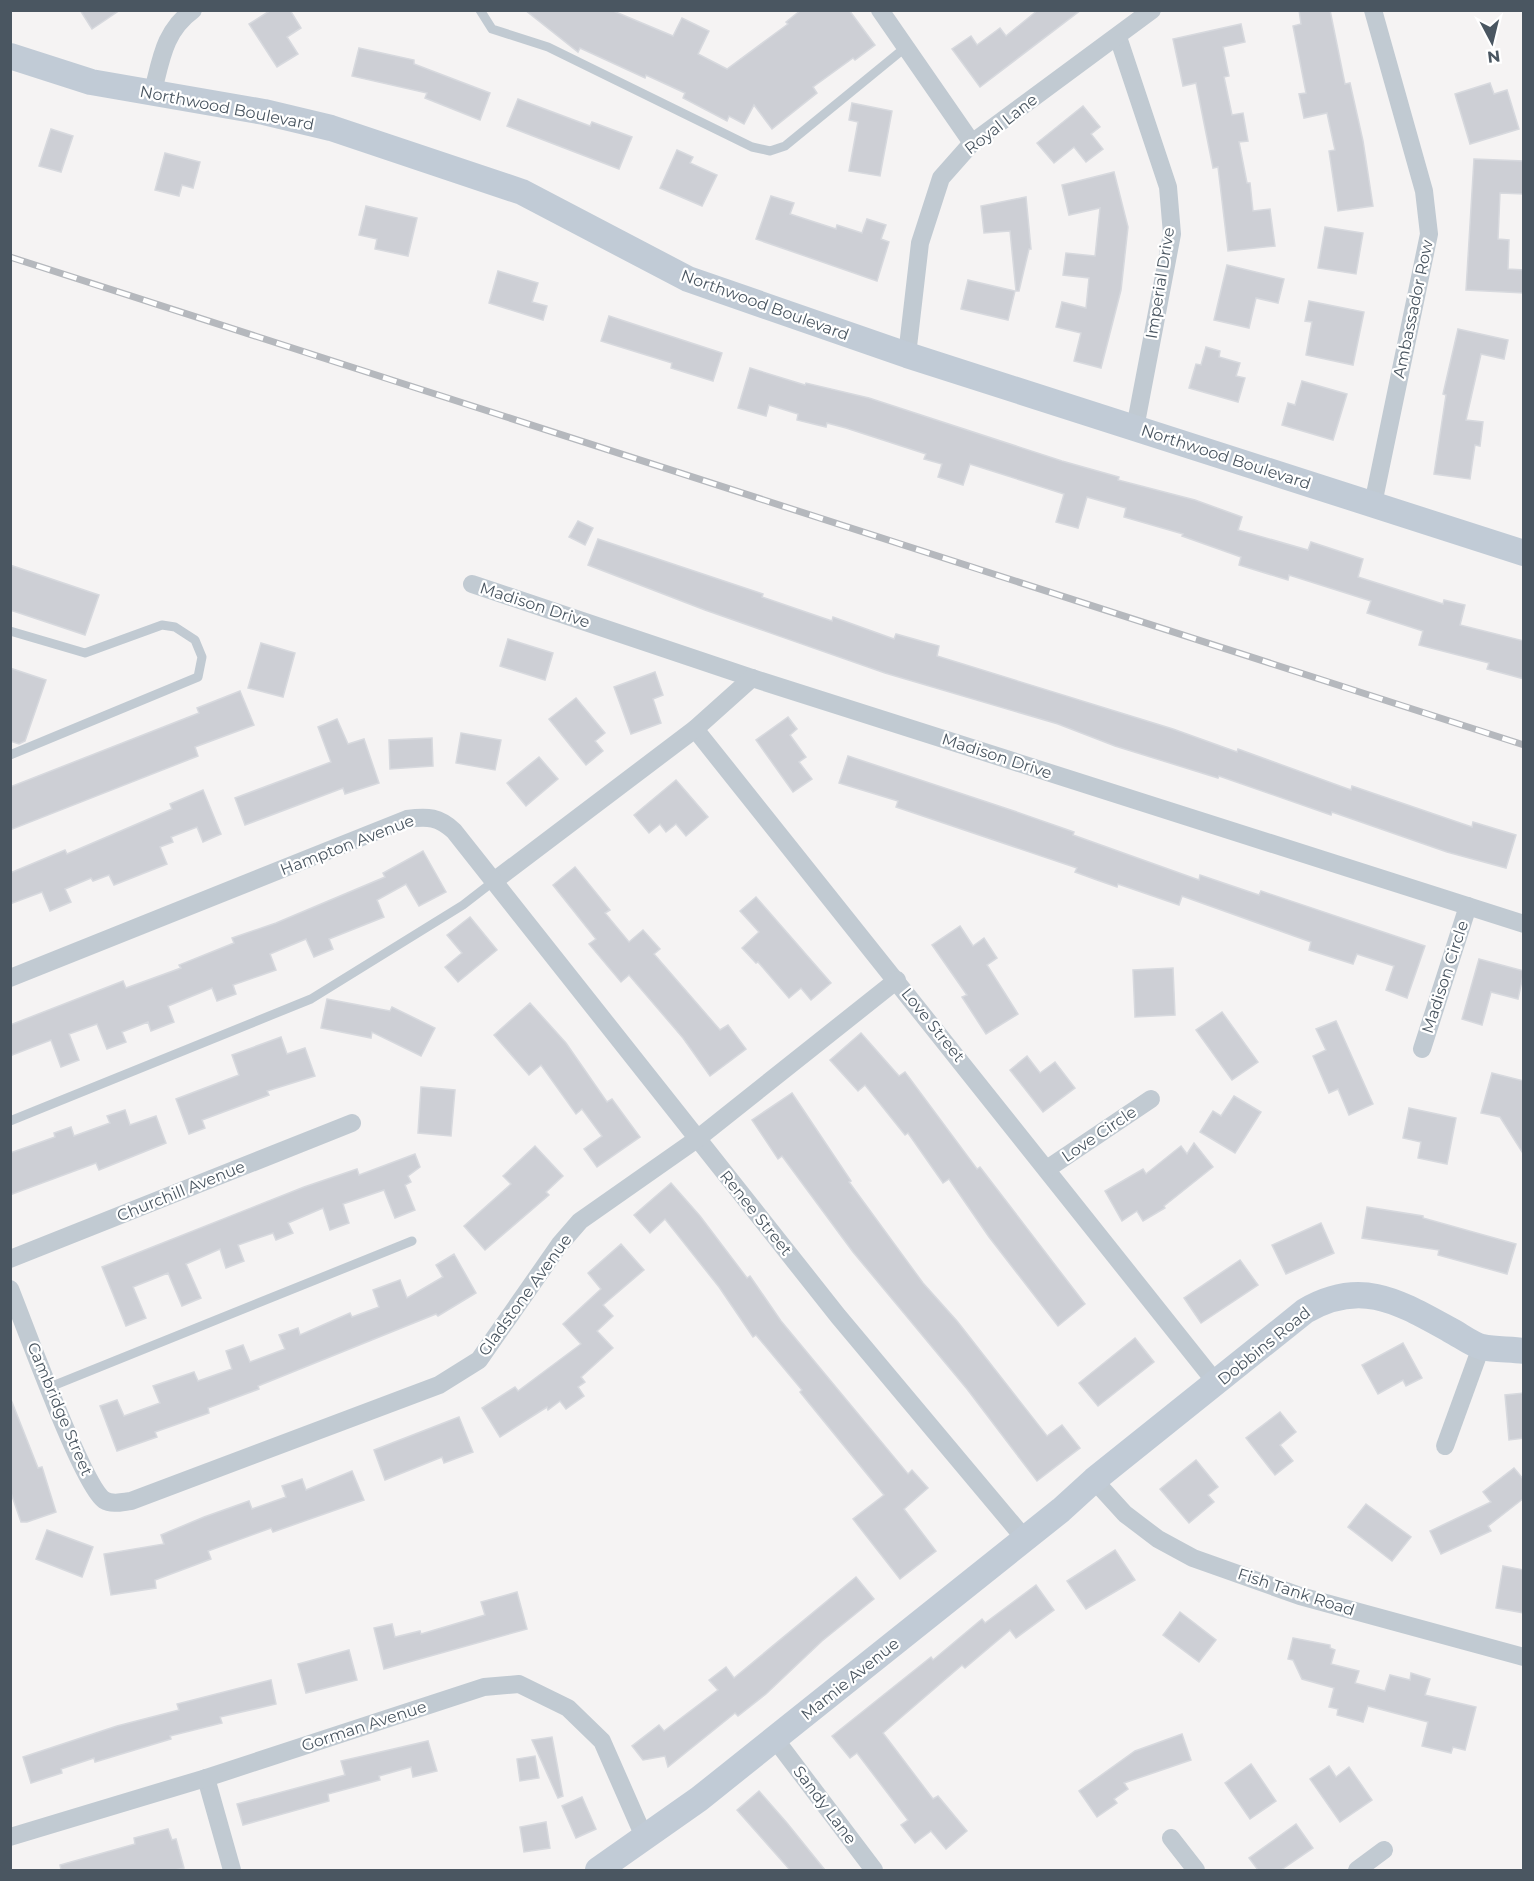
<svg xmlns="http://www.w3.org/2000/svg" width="1534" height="1881" font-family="Montserrat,sans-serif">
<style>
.building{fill:#cdcfd5;stroke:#d7d9de;stroke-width:1.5}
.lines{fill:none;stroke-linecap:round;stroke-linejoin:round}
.lane{stroke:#c1cad2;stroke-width:9}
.street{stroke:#c1cad2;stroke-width:18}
.secondary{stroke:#c1cbd6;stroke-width:26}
.rail-casing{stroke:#b5b8bd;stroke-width:7}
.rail{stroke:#fff;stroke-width:4.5;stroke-dasharray:14;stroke-linecap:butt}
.labels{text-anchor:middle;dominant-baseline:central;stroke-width:4.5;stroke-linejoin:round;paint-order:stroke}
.street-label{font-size:16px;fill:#4a5661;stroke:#fff}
</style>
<rect width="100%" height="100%" fill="#f5f3f3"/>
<g class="building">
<polygon points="80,10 120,10 92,29"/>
<polygon points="271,10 290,10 301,28 287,37 298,54 277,67 249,24"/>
<polygon points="525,10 611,10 673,36 682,18 709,31 698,54 727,69 788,24 786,22 801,10 849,10 875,45 855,60 853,58 813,87 817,93 772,129 754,105 744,124 729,116 727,121 683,98 685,93 646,75 645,78 580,48 578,52"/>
<polygon points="1038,10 1081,10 980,87 952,49 971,36 977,45 1000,28 1006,36"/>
<polygon points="1299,10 1330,10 1345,84 1350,83 1363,141 1373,206 1338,211 1329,151 1335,150 1327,113 1304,118 1299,94 1306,93 1293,26 1301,24"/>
<polygon points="1241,24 1245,42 1223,47 1229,76 1224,77 1232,115 1243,113 1248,141 1239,142 1247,183 1250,183 1253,211 1270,209 1275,246 1228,251 1218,167 1213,168 1196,83 1183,86 1173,39"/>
<polygon points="359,48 414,60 414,64 490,93 480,120 425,98 427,93 352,76"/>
<polygon points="1490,83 1494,94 1507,90 1519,129 1470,144 1455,94"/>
<polygon points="518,99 590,126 592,122 632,137 619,169 507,126"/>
<polygon points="852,103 892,111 880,176 849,171 858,122 849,120"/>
<polygon points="1083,106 1100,127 1091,134 1103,149 1086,162 1074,147 1054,163 1037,143"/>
<polygon points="51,129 73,136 61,172 39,166"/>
<polygon points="677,150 693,157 690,163 717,175 702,206 660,188"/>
<polygon points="165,153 200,162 193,188 182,185 179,196 155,190"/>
<polygon points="1474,159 1524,161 1524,194 1500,193 1498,239 1509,240 1508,269 1524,270 1524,293 1466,290"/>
<polygon points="1114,172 1128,227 1121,290 1101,368 1074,361 1081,333 1056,327 1062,302 1086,308 1089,278 1063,275 1066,253 1095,256 1100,208 1069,215 1062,185"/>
<polygon points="771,196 794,203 790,214 836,229 837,225 862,233 867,219 886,225 881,239 889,242 877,281 756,239"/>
<polygon points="1026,197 1031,249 1029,249 1019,291 1016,291 1010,231 984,233 981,206"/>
<polygon points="366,206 417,218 408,256 375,249 377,239 359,235"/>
<polygon points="1325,227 1363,233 1356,274 1318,268"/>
<polygon points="1227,265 1284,279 1278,303 1256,298 1249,328 1214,320"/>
<polygon points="498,271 538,283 532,302 547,306 543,320 489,303"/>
<polygon points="968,280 1015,291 1008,320 961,309"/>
<polygon points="1309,301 1364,312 1353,365 1306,355 1312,322 1305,321"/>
<polygon points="609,316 722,353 713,381 671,368 672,363 601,341"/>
<polygon points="1458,329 1508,340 1504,359 1481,354 1466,420 1483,422 1480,446 1475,445 1470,479 1434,474 1446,395 1443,394"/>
<polygon points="1206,347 1220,351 1219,357 1240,363 1236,376 1245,378 1238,402 1189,388 1196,364 1201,365"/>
<polygon points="750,368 805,385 806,383 869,398 1062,461 1119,477 1118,480 1195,500 1242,517 1238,530 1308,550 1311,542 1363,559 1358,577 1443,604 1444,600 1465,605 1460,625 1524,641 1524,679 1487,669 1489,663 1419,645 1423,631 1367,613 1371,601 1289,575 1288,580 1239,565 1241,557 1182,536 1183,534 1124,517 1126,508 1087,497 1078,528 1056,522 1064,494 970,464 963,485 938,477 942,464 924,459 926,454 846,428 827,423 826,427 797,420 798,414 769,405 766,416 738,408"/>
<polygon points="1302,381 1347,394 1333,440 1282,425 1288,403 1295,405"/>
<polygon points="578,521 593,528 585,545 569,537"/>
<polygon points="598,539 763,594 762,597 832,621 833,617 894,639 896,634 939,646 937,656 1173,729 1237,752 1238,749 1351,790 1352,786 1472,827 1473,822 1516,835 1506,868 1447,852 1332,812 1331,815 1219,776 1218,778 1115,746 1058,724 885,673 705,610 588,565"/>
<polygon points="10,565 99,595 85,635 10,610"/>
<polygon points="508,639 553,653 545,680 500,666"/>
<polygon points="261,643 295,653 283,697 248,688"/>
<polygon points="10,668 46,680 25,741 19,744 10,741"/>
<polygon points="655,672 663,695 653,699 661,723 631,734 614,687"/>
<polygon points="240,691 254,725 195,747 198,756 10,830 10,787 199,713 197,708"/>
<polygon points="576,698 605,733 595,741 603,751 586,765 549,719"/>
<polygon points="788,717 797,729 790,735 806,757 799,762 812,779 793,792 756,740"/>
<polygon points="337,719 348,744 364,739 379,783 345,794 343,788 245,825 235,798 331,762 318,727"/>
<polygon points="461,733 501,740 495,770 456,763"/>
<polygon points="432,738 433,766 390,769 389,740"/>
<polygon points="848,756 1014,811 1074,832 1073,835 1199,880 1200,875 1259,895 1261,891 1425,946 1407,998 1386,990 1394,966 1357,954 1353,964 1309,950 1311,942 1182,896 1179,905 1118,884 1117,887 1097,880 1075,872 1077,868 896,807 898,801 839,783"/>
<polygon points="539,757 558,779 526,806 507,783"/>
<polygon points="676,780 708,817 686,836 676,824 666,832 660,824 649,833 634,815"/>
<polygon points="203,790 221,834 203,842 197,827 171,837 173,842 160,847 167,864 114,885 109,875 93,881 91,878 65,889 71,902 50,911 42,892 10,904 10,873 65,850 67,854 172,809 170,804"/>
<polygon points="423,851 446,892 419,906 406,884 377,900 384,917 329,939 333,949 314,957 306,939 270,954 276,970 233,985 236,994 217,1001 212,988 168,1006 174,1022 151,1031 148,1022 122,1032 126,1042 107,1049 97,1024 69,1034 79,1060 61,1067 51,1040 10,1056 10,1025 123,981 126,988 181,968 179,965 234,943 232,938 276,923 385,877 383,873"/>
<polygon points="575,867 610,910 605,913 629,942 643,930 660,949 654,954 720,1030 728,1025 746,1049 710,1076 683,1038 629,975 621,982 589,944 596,939 553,885"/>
<polygon points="756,897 831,983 811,1000 801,988 789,998 758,962 756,963 742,948 759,932 740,911"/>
<polygon points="470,917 497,950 458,982 445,967 462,953 447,935"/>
<polygon points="960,926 973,946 984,938 997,958 987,965 1018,1014 986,1034 962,997 967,995 932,945"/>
<polygon points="1479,959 1524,971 1518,999 1491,992 1482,1025 1462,1019"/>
<polygon points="1173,968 1175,1015 1135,1017 1133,970"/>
<polygon points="327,999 390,1011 392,1007 435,1028 421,1056 372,1032 371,1038 321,1028"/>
<polygon points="530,1003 566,1043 607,1102 612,1099 640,1137 597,1167 584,1149 602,1136 582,1109 576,1114 541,1065 529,1075 494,1035"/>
<polygon points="1222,1012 1258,1062 1232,1080 1196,1030"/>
<polygon points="1336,1021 1373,1104 1349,1115 1338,1089 1329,1093 1313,1056 1326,1050 1316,1029"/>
<polygon points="861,1033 899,1076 905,1072 977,1169 980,1167 1085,1304 1058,1326 989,1237 949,1179 943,1183 908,1133 905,1135 865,1085 858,1091 830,1060"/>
<polygon points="281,1037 287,1054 305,1048 315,1076 267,1091 269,1095 202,1120 205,1128 189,1134 176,1099 239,1075 232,1055"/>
<polygon points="1027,1056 1040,1073 1055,1062 1075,1088 1043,1112 1010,1070"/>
<polygon points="1492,1073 1524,1081 1524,1155 1500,1117 1481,1113"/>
<polygon points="421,1087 455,1090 451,1136 418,1133"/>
<polygon points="792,1093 851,1181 849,1182 923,1283 957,1321 1047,1436 1062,1425 1080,1448 1037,1481 967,1389 853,1252 782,1156 778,1159 752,1120"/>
<polygon points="1234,1096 1261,1112 1235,1153 1200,1132 1213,1111 1221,1116"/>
<polygon points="1409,1108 1456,1118 1447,1164 1418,1158 1421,1142 1403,1138"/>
<polygon points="125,1110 130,1125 156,1116 166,1143 99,1170 96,1163 10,1195 10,1153 55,1137 54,1133 71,1127 74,1136 110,1123 107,1116"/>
<polygon points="1194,1143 1213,1167 1164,1206 1165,1208 1143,1221 1137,1211 1122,1221 1105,1191 1143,1169 1146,1174 1181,1146 1187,1154"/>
<polygon points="535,1146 563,1176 546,1192 549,1195 485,1250 464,1226 511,1184 503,1176"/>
<polygon points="415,1154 420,1167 408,1176 411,1182 405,1185 415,1210 395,1218 384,1190 343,1204 349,1223 330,1230 323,1208 288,1223 293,1233 276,1240 273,1233 238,1245 244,1261 226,1268 220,1249 186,1264 201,1298 182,1306 168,1273 133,1287 146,1318 126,1326 102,1267 304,1187 357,1169 359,1175"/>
<polygon points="671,1183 700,1216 747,1278 750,1276 781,1321 908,1474 912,1470 928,1488 904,1509 936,1551 900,1579 853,1519 884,1495 800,1392 802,1390 756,1335 753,1337 719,1287 665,1219 650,1233 634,1215"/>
<polygon points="1367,1207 1423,1216 1423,1218 1516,1244 1507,1274 1438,1255 1439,1250 1362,1238"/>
<polygon points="1321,1223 1334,1253 1286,1274 1272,1245"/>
<polygon points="621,1244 644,1270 603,1305 613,1316 597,1331 613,1348 581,1377 585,1382 578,1387 584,1396 566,1409 560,1401 548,1410 547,1407 500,1437 482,1408 515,1387 518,1391 581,1344 563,1324 601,1289 588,1273"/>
<polygon points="454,1254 476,1293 438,1316 436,1314 258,1386 259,1389 208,1408 209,1413 155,1432 157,1437 117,1451 100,1406 117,1400 124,1416 160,1403 153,1386 194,1372 198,1381 232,1369 226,1351 243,1345 250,1362 285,1349 279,1335 298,1328 300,1335 350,1313 352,1317 379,1307 373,1290 400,1280 407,1298 443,1277 436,1265"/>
<polygon points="1240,1260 1258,1285 1201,1323 1184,1298"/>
<polygon points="1135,1338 1154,1362 1098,1406 1079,1383"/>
<polygon points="1403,1343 1422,1378 1406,1386 1403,1380 1378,1394 1362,1365"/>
<polygon points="1524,1393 1524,1438 1509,1440 1505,1395"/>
<polygon points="10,1397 38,1468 42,1467 56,1512 27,1522 21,1522 10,1490"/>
<polygon points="1280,1412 1296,1432 1280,1445 1293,1461 1275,1475 1246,1438"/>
<polygon points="459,1417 473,1452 444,1463 442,1457 385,1480 374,1450"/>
<polygon points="1196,1460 1218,1487 1208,1495 1214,1502 1189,1523 1160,1489"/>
<polygon points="1514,1468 1524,1480 1524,1498 1488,1526 1491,1531 1441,1554 1430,1531 1491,1502 1483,1492"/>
<polygon points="352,1471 364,1500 273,1532 271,1528 208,1551 211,1559 155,1580 156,1588 111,1595 104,1554 164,1544 161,1535 204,1517 249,1501 252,1509 286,1497 282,1486 302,1479 306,1490"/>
<polygon points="1366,1504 1411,1537 1392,1561 1348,1527"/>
<polygon points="47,1530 93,1547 82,1577 36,1559"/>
<polygon points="1115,1550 1135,1580 1086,1609 1067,1581"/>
<polygon points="1503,1566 1524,1570 1524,1613 1496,1608"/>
<polygon points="856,1577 874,1599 822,1641 766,1694 738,1716 735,1713 668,1767 665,1756 643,1760 632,1746 659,1725 664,1731 718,1690 709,1680 726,1667 734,1678"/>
<polygon points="1036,1585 1054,1610 1016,1638 1010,1630 965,1668 962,1665 883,1733 933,1799 938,1796 967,1831 946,1849 931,1831 915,1843 901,1825 908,1820 857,1753 850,1758 832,1736 931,1657 933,1660 982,1619 985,1623"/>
<polygon points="517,1592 527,1629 384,1669 374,1628 392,1624 395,1637 420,1631 421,1634 485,1615 481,1602"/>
<polygon points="1180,1612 1216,1640 1199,1662 1163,1635"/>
<polygon points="1293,1638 1330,1645 1330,1648 1335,1650 1331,1664 1359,1671 1355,1683 1385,1691 1390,1675 1410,1680 1411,1673 1430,1679 1425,1695 1476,1707 1465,1750 1453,1747 1451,1753 1422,1746 1428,1722 1368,1706 1363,1722 1337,1715 1338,1709 1329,1707 1334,1688 1302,1679 1293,1660 1288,1659"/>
<polygon points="349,1650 357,1680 306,1693 298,1664"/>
<polygon points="271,1680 276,1704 220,1717 222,1723 170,1736 171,1739 95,1762 94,1758 61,1769 62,1773 31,1783 23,1757 117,1726 179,1710 177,1704"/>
<polygon points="1182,1734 1191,1760 1124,1783 1128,1789 1114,1799 1117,1803 1097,1817 1079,1791 1135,1751"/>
<polygon points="552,1737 563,1796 558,1798 532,1740"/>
<polygon points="428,1741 437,1771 413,1777 411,1767 379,1776 380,1780 328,1794 329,1801 243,1825 237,1804 345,1775 341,1761"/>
<polygon points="535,1756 539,1778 520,1781 517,1759"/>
<polygon points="1251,1764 1276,1801 1250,1819 1225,1783"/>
<polygon points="1329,1766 1336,1777 1349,1767 1372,1800 1340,1822 1310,1779"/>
<polygon points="759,1791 787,1823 825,1870 790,1870 737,1810"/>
<polygon points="582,1797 596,1829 576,1838 562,1806"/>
<polygon points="546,1822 550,1848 524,1852 520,1827"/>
<polygon points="1296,1824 1313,1848 1281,1870 1258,1870 1249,1858"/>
<polygon points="168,1829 172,1840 176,1839 184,1868 175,1870 61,1870 60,1865 135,1844 134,1838"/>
</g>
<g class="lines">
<g class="lane">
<polyline points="480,10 492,29 548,47 752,147 770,151 785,146 906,47"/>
<polyline points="10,631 85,653 162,625 175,627 195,640 202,657 198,677 10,755"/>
<polyline points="10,1121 311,999 463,905 494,881"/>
<polyline points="50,1387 412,1241"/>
</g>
<g class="street">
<polyline points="880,10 972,143"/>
<polyline points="1118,37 1168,187 1172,234 1135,428"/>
<path d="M152,95C161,61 163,32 193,10"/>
<polyline points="907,355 920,243 941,178 972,143 1152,10"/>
<polyline points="1373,504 1429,234 1424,191 1373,10"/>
<polyline points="472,584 752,678 1524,924"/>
<polyline points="695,729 1217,1384"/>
<polyline points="494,881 695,729 752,678"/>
<path d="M10,978L407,819C428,816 439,817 454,831L838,1316L1025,1539"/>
<polyline points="1422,1049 1468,906"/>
<polyline points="1047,1169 1151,1099"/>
<polyline points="10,1259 352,1123"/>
<path d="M10,1289C24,1323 82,1485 104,1500C112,1505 122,1502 131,1501L439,1385L479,1360L560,1244L580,1221L697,1139L897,980"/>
<polyline points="1445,1446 1481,1347"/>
<polyline points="1094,1480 1125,1514 1158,1539 1193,1558 1300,1596 1524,1657"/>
<polyline points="775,1739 874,1870"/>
<polyline points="206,1778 232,1870"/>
<polyline points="10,1837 206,1778 484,1687 519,1684 568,1708 602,1741 645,1839"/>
<polyline points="1171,1838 1196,1870"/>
<polyline points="1357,1870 1384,1850"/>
</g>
<g class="secondary">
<polyline points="10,56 91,82 264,112 331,128 522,192 688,279 907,355 1524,553"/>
<path d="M598,1870L699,1799L1061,1510L1094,1480L1305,1311C1361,1278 1399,1302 1450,1330C1460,1335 1471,1344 1482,1347C1495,1350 1510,1349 1524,1351"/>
</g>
<g class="rail-casing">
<polyline id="rail" points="10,257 1524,745"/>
</g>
<use href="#rail" class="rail"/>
</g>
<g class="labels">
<g class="street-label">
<text transform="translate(227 108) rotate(11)">Northwood Boulevard</text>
<text transform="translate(1001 124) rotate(-38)">Royal Lane</text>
<text transform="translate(1160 283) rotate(-81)">Imperial Drive</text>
<text transform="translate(765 305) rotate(20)">Northwood Boulevard</text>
<text transform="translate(1413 309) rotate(-78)">Ambassador Row</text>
<text transform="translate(1226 457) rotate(18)">Northwood Boulevard</text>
<text transform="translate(535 605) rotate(18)">Madison Drive</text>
<text transform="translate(997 756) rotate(18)">Madison Drive</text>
<text transform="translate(347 845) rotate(-21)">Hampton Avenue</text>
<text transform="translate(1445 977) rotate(-72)">Madison Circle</text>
<text transform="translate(933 1025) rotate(51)">Love Street</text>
<text transform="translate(1099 1134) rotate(-34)">Love Circle</text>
<text transform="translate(181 1191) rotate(-22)">Churchill Avenue</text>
<text transform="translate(756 1213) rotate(51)">Renee Street</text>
<text transform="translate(525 1295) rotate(-54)">Gladstone Avenue</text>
<text transform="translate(1264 1346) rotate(-39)">Dobbins Road</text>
<text transform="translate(60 1409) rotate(67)">Cambridge Street</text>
<text transform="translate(1296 1592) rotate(18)">Fish Tank Road</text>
<text transform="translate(850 1679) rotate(-39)">Mamie Avenue</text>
<text transform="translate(364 1726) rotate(-18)">Gorman Avenue</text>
<text transform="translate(825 1805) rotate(53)">Sandy Lane</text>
</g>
</g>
<rect width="1534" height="1881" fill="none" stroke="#4a5661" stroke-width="24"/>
<g transform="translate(1492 42) rotate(173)" stroke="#ffffff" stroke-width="4.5" paint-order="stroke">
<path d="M0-4.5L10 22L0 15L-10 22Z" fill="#4a5661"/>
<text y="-9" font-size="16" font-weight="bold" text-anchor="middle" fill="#4a5661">N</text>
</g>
</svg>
